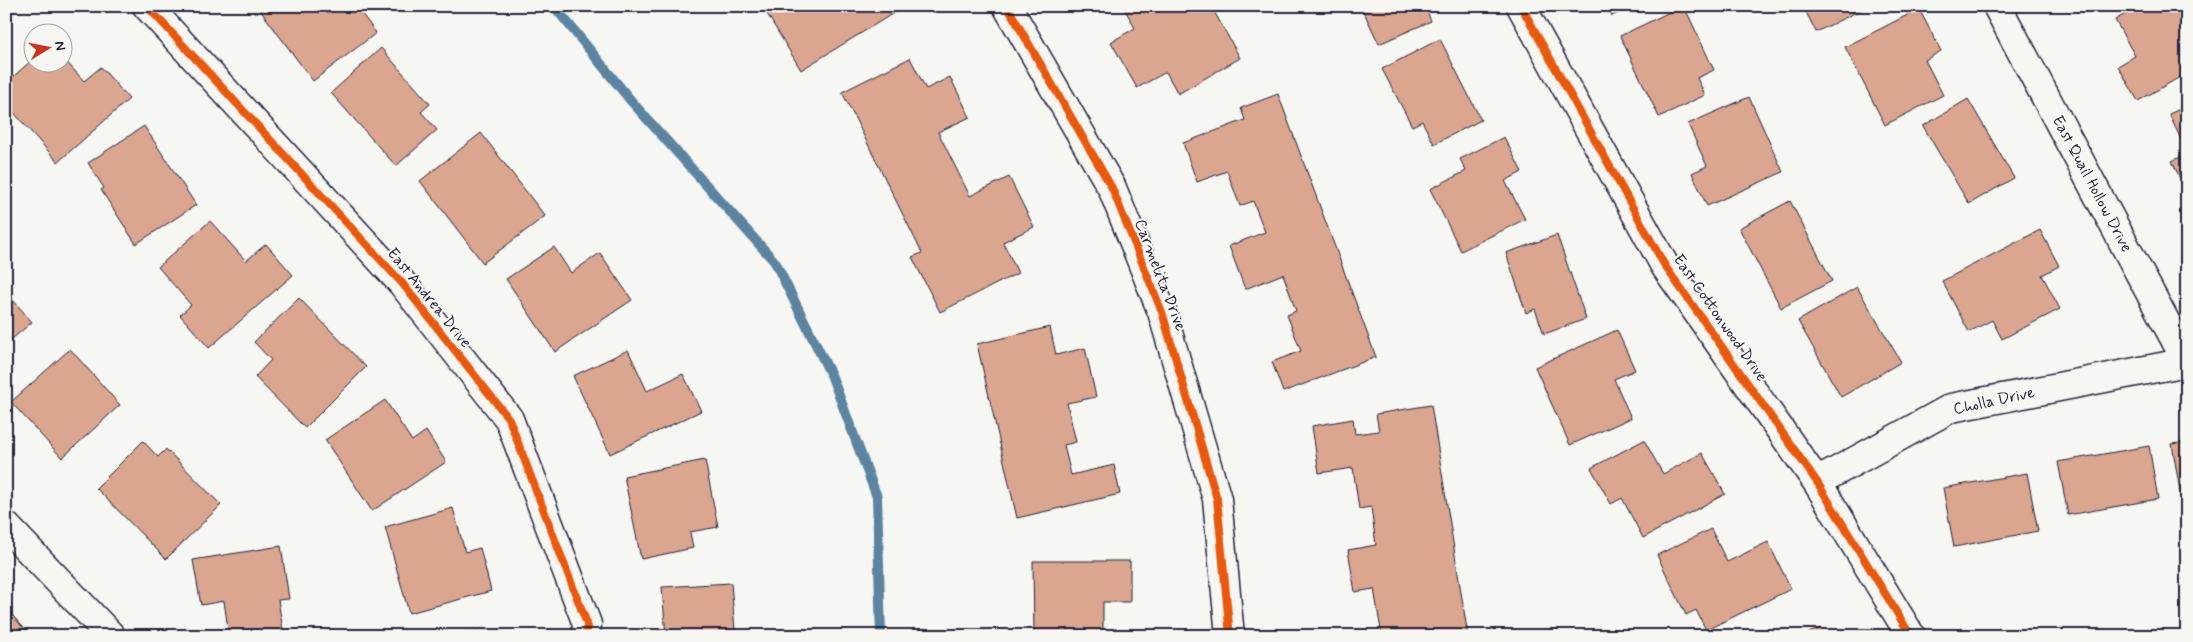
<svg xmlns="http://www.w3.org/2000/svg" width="2193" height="642" font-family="Mynerve,sans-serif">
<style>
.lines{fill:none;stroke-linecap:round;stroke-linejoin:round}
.stream{stroke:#5c84a0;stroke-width:10}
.building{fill:#dba690;stroke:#22223b}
.minor-casing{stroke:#22223b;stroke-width:31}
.minor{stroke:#f6f6f2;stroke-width:28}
.cycleway-casing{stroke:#f6f6f2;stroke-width:11}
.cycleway{stroke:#e8590c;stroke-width:8}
.labels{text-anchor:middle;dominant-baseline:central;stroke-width:4;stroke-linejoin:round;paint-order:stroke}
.street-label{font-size:16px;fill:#22223b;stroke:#f6f6f2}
</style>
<rect width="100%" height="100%" fill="#f6f6f2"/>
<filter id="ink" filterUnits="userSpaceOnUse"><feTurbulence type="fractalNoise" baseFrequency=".02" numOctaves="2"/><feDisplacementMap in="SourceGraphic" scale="10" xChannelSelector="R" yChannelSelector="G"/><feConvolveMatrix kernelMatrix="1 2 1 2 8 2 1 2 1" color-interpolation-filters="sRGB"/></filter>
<g filter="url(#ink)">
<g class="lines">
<polyline class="stream" points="554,6 632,102 775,262 832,377 877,497 881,636"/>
</g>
<g class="building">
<polygon points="257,6 356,6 376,33 313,81"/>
<polygon points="770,6 901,6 902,8 801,70 766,12 772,9"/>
<polygon points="1123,6 1211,6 1240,58 1178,94 1166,72 1137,88 1111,42 1135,28"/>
<polygon points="1361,6 1425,6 1431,21 1379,44"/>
<polygon points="1607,6 1631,6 1612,16"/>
<polygon points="1682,6 1684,6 1714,70 1697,78 1705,95 1659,117 1620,36"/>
<polygon points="1803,6 1869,6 1816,32"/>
<polygon points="2139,6 2185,6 2187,73 2138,101 2118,66 2135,56 2115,20"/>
<polygon points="1919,9 1941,51 1925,60 1943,95 1885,125 1845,47"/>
<polygon points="1440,39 1481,120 1434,144 1422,121 1412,126 1382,69"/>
<polygon points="381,48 430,104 421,112 437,130 396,166 331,93"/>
<polygon points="62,57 84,81 101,67 129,99 58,162 6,104 6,83 32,60 32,62 62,62"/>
<polygon points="910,58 926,89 950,77 970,117 938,132 970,196 1009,177 1034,227 1003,242 1018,273 940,312 912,257 922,253 842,92"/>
<polygon points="1278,94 1376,357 1283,392 1272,362 1301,351 1287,315 1296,311 1283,274 1245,289 1229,246 1265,232 1253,201 1240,206 1227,171 1197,182 1183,143 1245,120 1241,108"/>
<polygon points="1749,97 1783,172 1707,206 1692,173 1707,166 1688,124"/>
<polygon points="1968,99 2014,178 1969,204 1923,126"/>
<polygon points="2187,106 2187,152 2169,114"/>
<polygon points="144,126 196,205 136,244 101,190 104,188 88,163"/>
<polygon points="481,133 545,216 483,263 420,181"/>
<polygon points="1504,137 1522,172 1505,181 1525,219 1461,251 1430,189 1466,171 1460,159"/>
<polygon points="2187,154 2187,193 2172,161"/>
<polygon points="1790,201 1832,281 1781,308 1739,228"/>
<polygon points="210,221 246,261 266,244 293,275 209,348 180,315 191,305 158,267"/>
<polygon points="2040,230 2059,266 2042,275 2060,309 2002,339 1992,320 1969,332 1942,281"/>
<polygon points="1557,235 1586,319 1544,334 1535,309 1526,313 1506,253"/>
<polygon points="554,247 571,273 600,253 632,300 555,352 506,279"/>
<polygon points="1857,287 1901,362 1841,397 1798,321"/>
<polygon points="6,292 32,322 6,344"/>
<polygon points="299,298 366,367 305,428 255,377 271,360 254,342"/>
<polygon points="1050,327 1056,355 1085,348 1096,397 1067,403 1076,442 1064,445 1071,475 1114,465 1120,494 1017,518 977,344"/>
<polygon points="1617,330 1635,370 1614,379 1631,418 1570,445 1535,367"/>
<polygon points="70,349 120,405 62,458 11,402"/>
<polygon points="628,350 647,391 683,374 701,411 610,454 573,376"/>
<polygon points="385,400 412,441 426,431 446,462 372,511 325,440"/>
<polygon points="1431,405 1468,636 1382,636 1374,589 1355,592 1348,550 1376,545 1371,507 1359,509 1353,468 1319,473 1312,426 1353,419 1355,434 1379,431 1376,414"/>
<polygon points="1644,440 1663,474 1702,453 1725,494 1643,538 1622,498 1611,504 1591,468"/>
<polygon points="143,441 158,457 166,449 221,505 166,559 96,488"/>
<polygon points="2187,442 2187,496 2181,497 2172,444"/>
<polygon points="2149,446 2158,499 2068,515 2058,462"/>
<polygon points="705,460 718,527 690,532 693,548 641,559 624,476"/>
<polygon points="2027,473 2038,531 1954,547 1943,488"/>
<polygon points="453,508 465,552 480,548 491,591 409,613 385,527"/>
<polygon points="1711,529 1727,562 1768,542 1791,589 1706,630 1696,610 1686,615 1657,555"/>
<polygon points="281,546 289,599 278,600 284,636 229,636 224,601 201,605 193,560"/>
<polygon points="1033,561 1130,561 1130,602 1103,602 1103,636 1034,636"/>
<polygon points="731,583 735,630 718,631 718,636 666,636 662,587"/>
<polygon points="12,615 31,636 6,636 6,620"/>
<polygon points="1821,628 1824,636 1802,636"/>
<polygon points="496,631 496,636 419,636 419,634"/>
</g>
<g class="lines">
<g class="minor-casing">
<g id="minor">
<polyline points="147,6 402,283 509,419 587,624 586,636"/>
<polyline points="1007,6 1112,188 1162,312 1217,499 1230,636"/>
<polyline points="1521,6 1665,266 1817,482 1911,636"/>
<polyline points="1997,6 2187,362"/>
<polyline points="1817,482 1951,408 2187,362"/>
<polyline points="6,526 111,636"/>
</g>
</g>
<use href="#minor" class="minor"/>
<g class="cycleway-casing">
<g id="cycleway">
<polyline points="147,6 402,283 509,419 587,624 586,636"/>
<polyline points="1007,6 1112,188 1162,312 1217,499 1230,636"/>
<polyline points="1521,6 1665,266 1817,482 1911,636"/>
</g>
</g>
<use href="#cycleway" class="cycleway"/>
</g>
</g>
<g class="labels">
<g class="street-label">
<text transform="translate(2092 184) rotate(62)">East Quail Hollow Drive</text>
<text transform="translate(1160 275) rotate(69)">Carmelita Drive</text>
<text transform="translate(429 298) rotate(51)">East Andrea Drive</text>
<text transform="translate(1720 318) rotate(55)">East Cottonwood Drive</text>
<text transform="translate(1994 401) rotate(-12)">Cholla Drive</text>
</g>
</g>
<rect width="2193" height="642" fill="none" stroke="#f6f6f2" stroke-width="25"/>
<rect x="12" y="12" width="2168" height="617" fill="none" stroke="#22223b" stroke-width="2" filter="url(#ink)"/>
<g transform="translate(48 48) rotate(80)"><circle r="24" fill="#f6f6f2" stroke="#a1a1a9"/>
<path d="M0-4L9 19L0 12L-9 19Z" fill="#c8321e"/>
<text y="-8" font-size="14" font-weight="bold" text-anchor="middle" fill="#22223b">N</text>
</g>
</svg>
